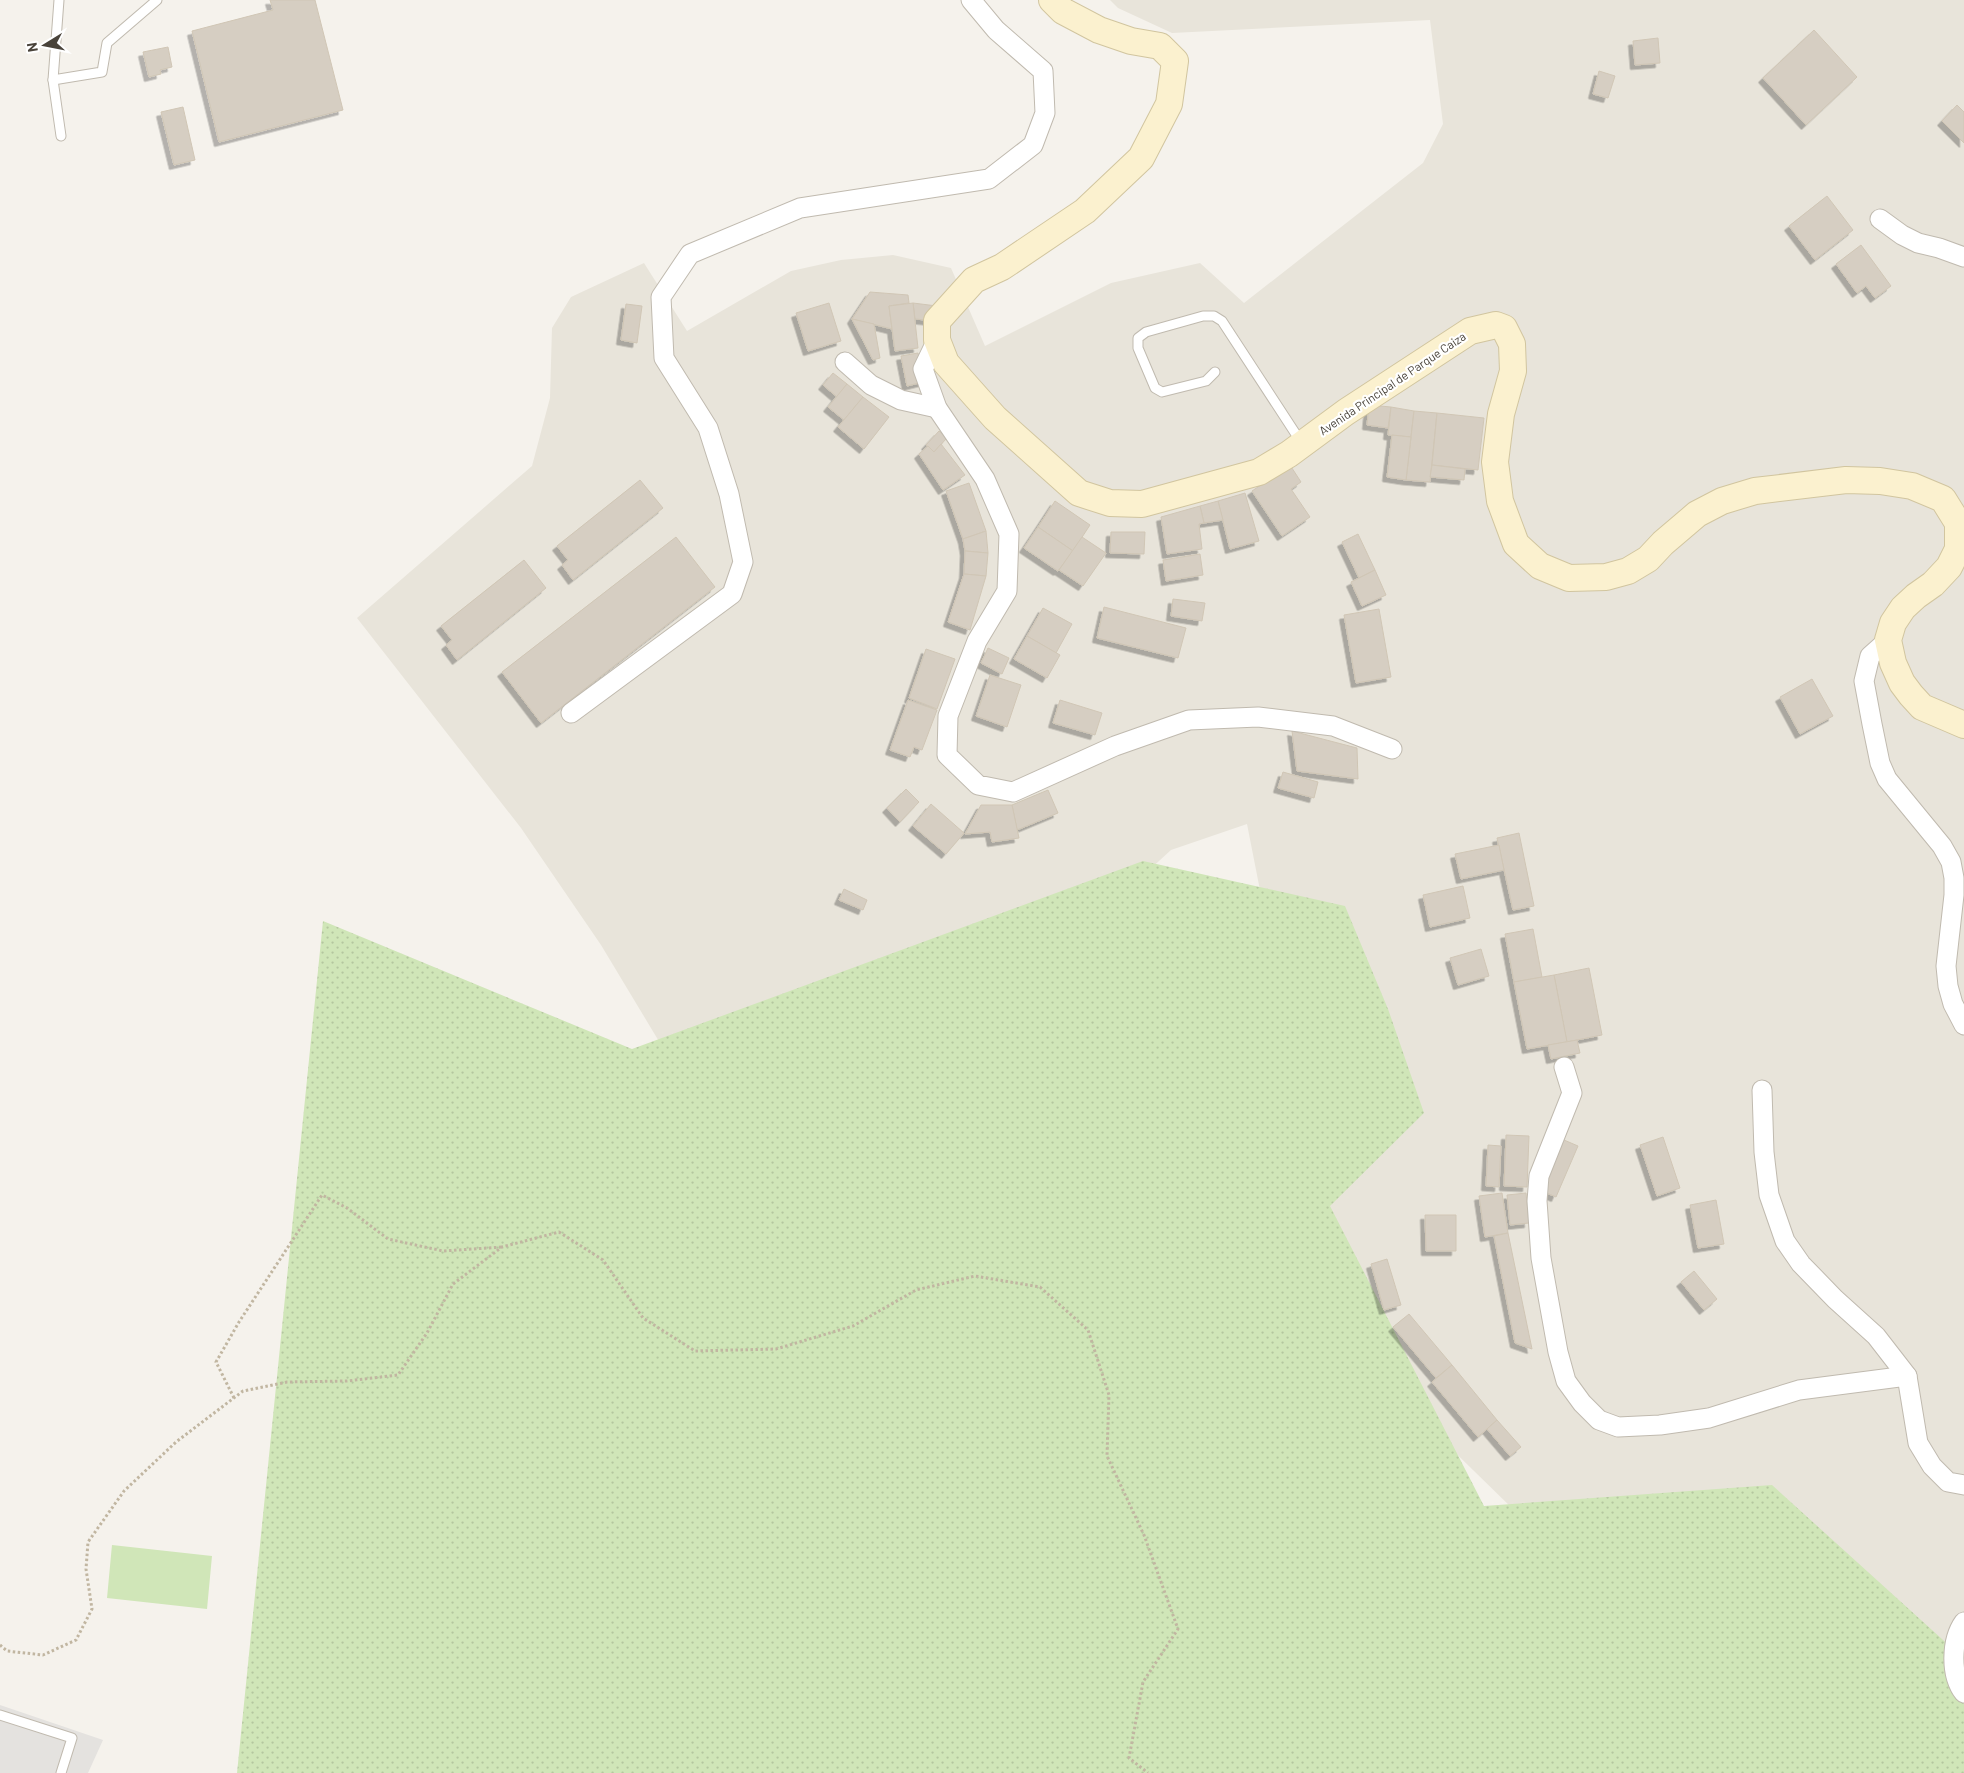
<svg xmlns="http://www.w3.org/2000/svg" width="1964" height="1773" font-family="Barlow,sans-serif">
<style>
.residential{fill:#e8e4da}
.green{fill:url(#green-dots)}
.pitch{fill:#d0e6b8}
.parking{fill:#e4e2df}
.building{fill:#d6cec2;stroke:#d0c6b5;filter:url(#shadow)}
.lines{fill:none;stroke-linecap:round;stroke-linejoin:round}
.lane-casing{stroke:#c0baaf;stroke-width:11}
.street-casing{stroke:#c0baaf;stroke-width:21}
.secondary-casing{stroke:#d1c59f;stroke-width:28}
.path{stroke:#c1b6a1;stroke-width:3;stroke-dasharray:2.5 2.5;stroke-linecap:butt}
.lane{stroke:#fff;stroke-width:9}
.street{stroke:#fff;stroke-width:19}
.secondary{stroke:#fbf1cf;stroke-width:26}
.labels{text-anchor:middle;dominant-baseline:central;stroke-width:4.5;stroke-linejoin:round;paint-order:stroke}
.street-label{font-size:12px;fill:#49433a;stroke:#fff}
</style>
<defs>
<pattern id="green-dots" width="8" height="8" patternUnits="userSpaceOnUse" patternTransform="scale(1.25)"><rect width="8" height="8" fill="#d0e6b8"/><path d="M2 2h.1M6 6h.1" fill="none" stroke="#b4c69f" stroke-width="1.8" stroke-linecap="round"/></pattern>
<filter id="shadow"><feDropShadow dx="-4.5" dy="4.5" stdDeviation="0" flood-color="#0004"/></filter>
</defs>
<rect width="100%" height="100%" fill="#f5f2ec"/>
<polygon class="residential" points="1110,0 1964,0 1964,1773 1556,1551 1431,1429 1325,1221 1247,824 1171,850 983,1022 725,1151 601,945 521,828 357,618 532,466 550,398 552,328 571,297 644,263 687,331 791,271 841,260 893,255 951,268 985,346 1111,283 1200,263 1244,303 1423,163 1443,124 1430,20 1172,33 1118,8"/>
<polygon class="green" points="1143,861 1345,906 1388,1009 1424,1113 1330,1206 1484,1506 1772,1485 1964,1659 1964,1773 237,1773 323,921 632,1049"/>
<polygon class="pitch" points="112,1545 212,1556 207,1609 107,1598"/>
<polygon class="parking" points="0,1705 103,1740 88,1773 0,1773"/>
<g class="building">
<polygon points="270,0 315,0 343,110 219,142 192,31 273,10"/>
<polygon points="1814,30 1857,77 1806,125 1763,78"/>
<polygon points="1658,38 1660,63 1635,65 1633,41"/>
<polygon points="168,47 172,67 160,70 161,74 149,77 143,52"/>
<polygon points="1599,71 1615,76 1608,98 1593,94"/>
<polygon points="1957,105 1964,112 1964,143 1942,121"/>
<polygon points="183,107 195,160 174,165 161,112"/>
<polygon points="1827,196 1853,230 1815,260 1789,226"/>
<polygon points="1861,245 1891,286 1875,298 1866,286 1857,293 1836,264"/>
<polygon points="870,292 908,295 909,303 889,306 892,329 852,319"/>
<polygon points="829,303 841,341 808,351 796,313"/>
<polygon points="913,303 937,306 936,321 915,319"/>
<polygon points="913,303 918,348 895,351 889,306"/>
<polygon points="626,304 642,306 637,343 621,340"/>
<polygon points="852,319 874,324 880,358 873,360"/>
<polygon points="918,353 923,382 907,386 901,356"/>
<polygon points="833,373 847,384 837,397 823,385"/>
<polygon points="847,384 863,397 844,420 828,407"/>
<polygon points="863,397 889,417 864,449 838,427"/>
<polygon points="1369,405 1391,407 1388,428 1367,425"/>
<polygon points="1391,407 1414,411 1411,437 1388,435"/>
<polygon points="1414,411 1437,413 1430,482 1406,480"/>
<polygon points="1437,413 1484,418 1478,470 1432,465"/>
<polygon points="939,431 947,438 934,452 926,445"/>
<polygon points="1392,435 1411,437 1406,480 1387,477"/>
<polygon points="941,444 965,475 943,490 919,454 928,446 934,452"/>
<polygon points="1290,465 1301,482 1291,489 1310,517 1282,536 1252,491"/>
<polygon points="1432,465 1465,469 1464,480 1430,477"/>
<polygon points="640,480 663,508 573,580 562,565 568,560 557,546"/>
<polygon points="969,483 986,531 963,539 946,491"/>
<polygon points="1245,493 1259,541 1230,549 1218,501"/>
<polygon points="1055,501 1090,525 1073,551 1038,527"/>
<polygon points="1218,501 1223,520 1204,523 1200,506"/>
<polygon points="1200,506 1204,523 1199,524 1202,549 1167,554 1161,517"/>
<polygon points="1038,527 1073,551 1058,571 1024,548"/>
<polygon points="986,531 988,553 965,551 963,539"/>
<polygon points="1111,532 1145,532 1144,554 1110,553"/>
<polygon points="1358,534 1375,570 1359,578 1342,542"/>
<polygon points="676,537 715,587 541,723 502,672"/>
<polygon points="1082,537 1106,553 1083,586 1059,570"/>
<polygon points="965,551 988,553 986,576 964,574"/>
<polygon points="1200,554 1203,575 1166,581 1163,560"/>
<polygon points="524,560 546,588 457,660 446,645 452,640 441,626"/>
<polygon points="1375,570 1386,595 1362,606 1351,582"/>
<polygon points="964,574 986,576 970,630 948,622"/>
<polygon points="1173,599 1205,603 1202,621 1171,616"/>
<polygon points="1104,607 1186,628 1178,658 1097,638"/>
<polygon points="1043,608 1072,624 1056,653 1027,636"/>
<polygon points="1379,609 1391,677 1356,683 1344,615"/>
<polygon points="1027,636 1060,655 1047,678 1014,659"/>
<polygon points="988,648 1009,658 1002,674 981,663"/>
<polygon points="926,649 955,659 937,709 909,698"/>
<polygon points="990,675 1021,685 1007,727 976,716"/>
<polygon points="1812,679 1833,716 1800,734 1780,697"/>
<polygon points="908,700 937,710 922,750 914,747 910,757 890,750"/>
<polygon points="1060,700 1102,713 1095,735 1053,723"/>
<polygon points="1292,731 1357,748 1358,779 1297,771"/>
<polygon points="1283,772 1318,782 1314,798 1278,788"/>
<polygon points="906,789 919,802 900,822 887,808"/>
<polygon points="1048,790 1058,813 1017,830 1012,805"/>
<polygon points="931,804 964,833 946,854 913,826"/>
<polygon points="981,805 1012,805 1019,838 992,842 990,832 965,834"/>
<polygon points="1519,833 1534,906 1513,910 1497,838"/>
<polygon points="1499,845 1504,870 1461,879 1455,854"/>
<polygon points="1463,886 1470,918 1430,927 1423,895"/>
<polygon points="844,889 867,900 863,910 839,900"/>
<polygon points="1533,929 1542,977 1514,982 1505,934"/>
<polygon points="1481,949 1489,976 1458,985 1450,958"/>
<polygon points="1589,968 1602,1035 1567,1042 1554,975"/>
<polygon points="1554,975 1567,1042 1527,1049 1514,982"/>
<polygon points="1577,1040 1580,1053 1551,1059 1548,1045"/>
<polygon points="1506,1135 1529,1136 1527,1187 1504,1186"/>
<polygon points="1663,1137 1680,1188 1657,1196 1640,1145"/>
<polygon points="1564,1140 1578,1146 1556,1197 1542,1191"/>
<polygon points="1488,1145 1501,1146 1499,1187 1486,1186"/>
<polygon points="1502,1193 1508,1233 1485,1237 1479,1196"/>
<polygon points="1526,1193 1529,1223 1510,1225 1507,1195"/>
<polygon points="1716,1200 1724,1244 1698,1248 1690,1205"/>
<polygon points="1425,1215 1456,1215 1456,1251 1426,1251"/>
<polygon points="1508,1233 1532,1349 1515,1343 1494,1236"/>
<polygon points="1387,1259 1401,1305 1384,1310 1371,1264"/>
<polygon points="1694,1271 1717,1299 1704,1310 1681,1282"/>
<polygon points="1409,1314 1452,1365 1436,1378 1393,1327"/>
<polygon points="1452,1365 1497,1420 1478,1437 1432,1382"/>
<polygon points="1497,1420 1521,1447 1510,1456 1487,1429"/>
</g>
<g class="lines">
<g class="lane-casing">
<g id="lane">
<polyline points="59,0 53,80 61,136"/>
<polyline points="53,80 102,72 107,43 157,0"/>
<polyline points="1215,372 1206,381 1162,392 1155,388 1138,348 1138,338 1146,332 1203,316 1214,316 1222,321 1301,442"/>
<polyline points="0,1715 72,1738 61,1773"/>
</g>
</g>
<g class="street-casing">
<g id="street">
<polyline points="1880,219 1902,235 1918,243 1939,248 1964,257"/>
<polyline points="937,340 923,369 937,408 985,479 1009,534 1007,591 977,641 948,716 947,755 978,785 1013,792 1115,746 1189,720 1258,717 1333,726 1392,749"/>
<polyline points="845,362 871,385 901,400 937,408"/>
<polyline points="1888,640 1870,656 1864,681 1872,724 1880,763 1887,779 1942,846 1951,862 1954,878 1954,895 1946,966 1948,986 1953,1004 1964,1025"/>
<polyline points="571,713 732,594 743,562 729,494 708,428 664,358 661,297 690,254 800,208 989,179 1033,145 1045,113 1043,71 996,30 971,0"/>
<polyline points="1564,1067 1572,1093 1539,1176 1537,1201 1541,1258 1558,1352 1566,1381 1582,1403 1599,1420 1618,1427 1660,1425 1709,1418 1799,1390 1907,1376"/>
<polyline points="1762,1090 1764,1152 1769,1195 1785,1241 1801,1264 1835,1299 1876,1336 1907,1376 1918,1443 1932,1466 1948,1482 1964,1485"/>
<path d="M1964,1622C1951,1640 1950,1675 1964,1693"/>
</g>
</g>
<g class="secondary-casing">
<polyline id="secondary" points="1052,0 1063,11 1099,30 1131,41 1160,46 1175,61 1169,104 1141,158 1085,211 1002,267 974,280 937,321 937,340 946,363 995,418 1079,493 1110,503 1142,504 1259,472 1289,454 1346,412 1470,331 1496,325 1504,328 1512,344 1513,371 1501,414 1495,462 1500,501 1516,544 1540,566 1569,578 1606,577 1628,571 1648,559 1663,543 1697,514 1722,501 1755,491 1846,480 1880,481 1912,486 1943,499 1958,523 1958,549 1949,567 1933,584 1916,596 1903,608 1893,623 1888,640 1893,663 1902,683 1911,695 1922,707 1964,725"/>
</g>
<g class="path">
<polyline points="234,1398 216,1362 239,1322 322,1195 347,1208 388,1239 443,1251 502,1247"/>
<polyline points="0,1645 7,1651 43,1655 76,1640 92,1609 86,1569 88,1542 124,1491 176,1442 243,1391 287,1382 347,1381 398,1375 427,1333 453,1284 502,1247 559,1232 603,1260 643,1318 695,1351 776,1349 853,1326 916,1290 975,1276 1040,1287 1088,1330 1109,1395 1107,1456 1144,1535 1178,1629 1143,1682 1129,1758 1148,1773"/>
</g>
<use href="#lane" class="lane"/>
<use href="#street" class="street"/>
<use href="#secondary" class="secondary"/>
</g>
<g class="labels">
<g class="street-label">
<text transform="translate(1392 383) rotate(-34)">Avenida Principal de Parque Caiza</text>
</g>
</g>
<g transform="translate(45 45) rotate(260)" stroke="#ffffff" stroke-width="4" paint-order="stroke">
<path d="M0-4L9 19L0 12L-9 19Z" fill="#49433a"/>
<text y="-8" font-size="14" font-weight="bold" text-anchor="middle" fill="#49433a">N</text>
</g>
</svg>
